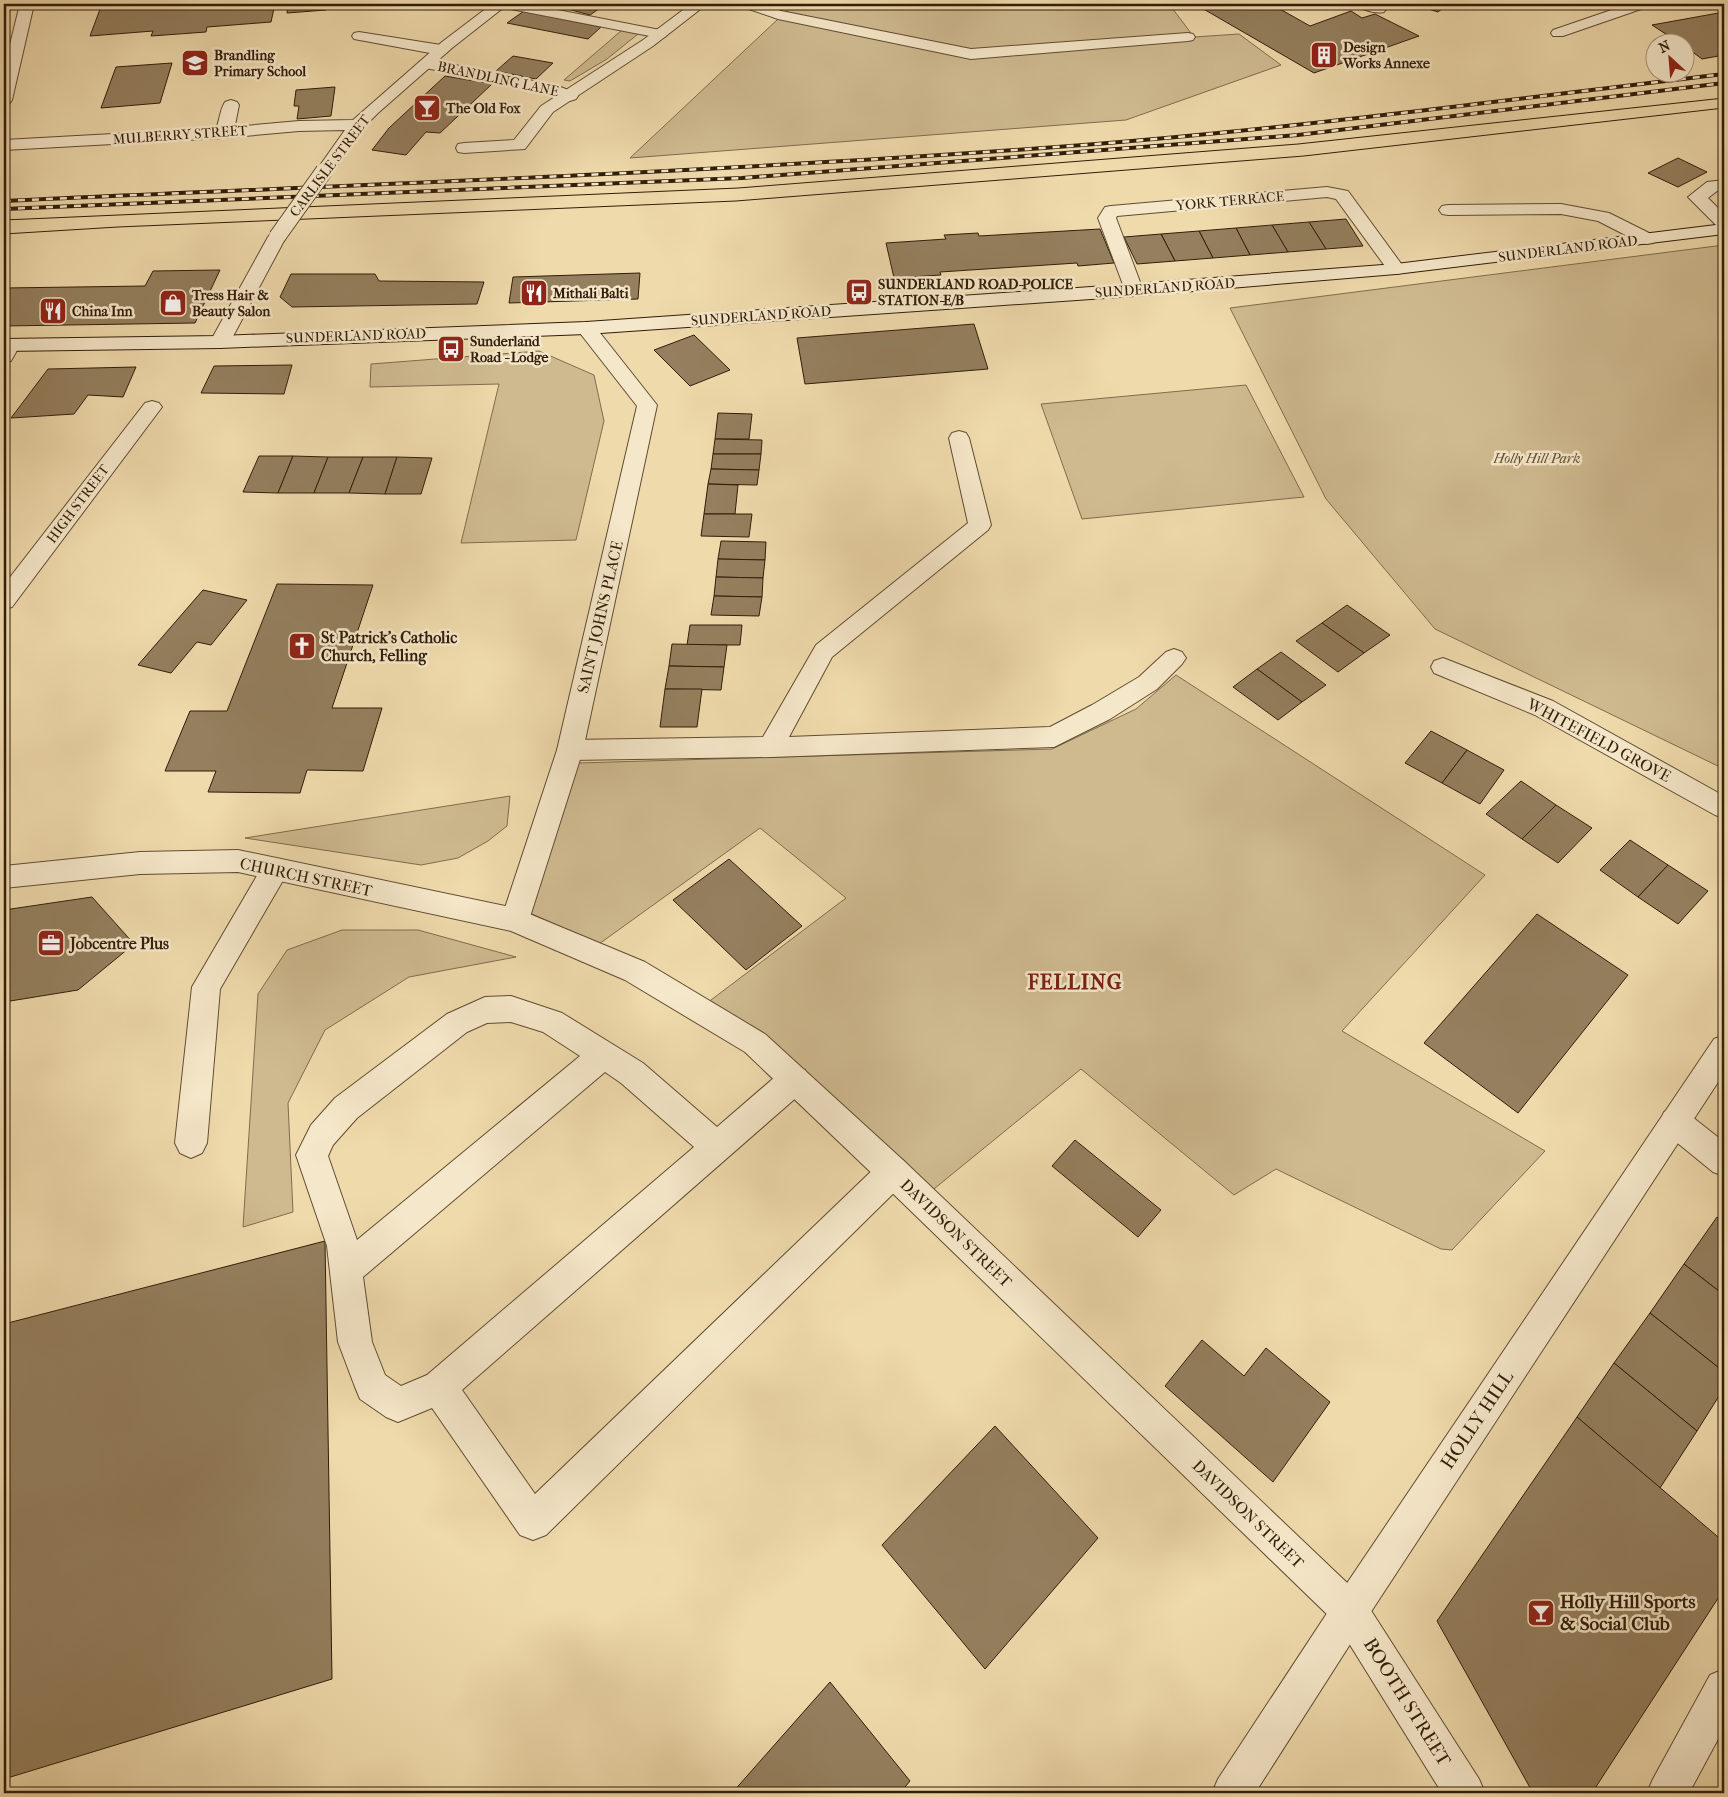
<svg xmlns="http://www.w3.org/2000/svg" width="1728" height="1797" font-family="'IM FELL French Canon',serif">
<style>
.green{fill:#cfba90;stroke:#806c4c}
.building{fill:#947f5e;stroke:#311d09}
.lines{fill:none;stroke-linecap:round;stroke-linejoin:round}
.service-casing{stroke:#604c32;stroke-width:2}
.pedestrian-casing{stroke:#604c32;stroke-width:2}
.minor-casing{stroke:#604c32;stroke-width:2}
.tertiary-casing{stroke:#604c32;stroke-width:2}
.secondary-casing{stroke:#311d09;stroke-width:2}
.service{fill:#f5e7c9;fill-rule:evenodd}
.pedestrian{fill:#f5e7c9;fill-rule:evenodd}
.minor{fill:#f5e7c9;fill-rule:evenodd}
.tertiary{fill:#f5e7c9;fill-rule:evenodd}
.secondary{fill:#f5e7c9;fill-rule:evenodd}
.tram{stroke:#311d09;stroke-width:1}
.rail-casing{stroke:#311d09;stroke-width:4}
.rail{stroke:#f5e7c9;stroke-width:2.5;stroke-dasharray:7;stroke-linecap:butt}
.minor-bridge-casing{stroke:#604c32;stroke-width:18;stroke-linecap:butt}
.minor-bridge{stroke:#f5e7c9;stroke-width:16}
.labels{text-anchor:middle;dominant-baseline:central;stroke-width:5;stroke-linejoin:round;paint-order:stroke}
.far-poi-label{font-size:14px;font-weight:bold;fill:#311d09;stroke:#f5e7c9;text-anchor:start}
.far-street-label{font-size:14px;fill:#311d09;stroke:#f5e7c9}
.far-park-label{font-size:14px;font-style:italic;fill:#604c32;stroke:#f5e7c9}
.street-label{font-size:16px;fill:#311d09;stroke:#f5e7c9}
.poi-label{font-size:16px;font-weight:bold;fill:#311d09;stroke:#f5e7c9;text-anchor:start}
.near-street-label{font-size:19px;fill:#311d09;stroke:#f5e7c9}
.near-poi-label{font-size:19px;font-weight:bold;fill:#311d09;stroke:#f5e7c9;text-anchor:start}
.district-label{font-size:21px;font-weight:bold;letter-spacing:1px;fill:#7a1f14;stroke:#f5e7c9}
</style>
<rect width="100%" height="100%" fill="#efdaac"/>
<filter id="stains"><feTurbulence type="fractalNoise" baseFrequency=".004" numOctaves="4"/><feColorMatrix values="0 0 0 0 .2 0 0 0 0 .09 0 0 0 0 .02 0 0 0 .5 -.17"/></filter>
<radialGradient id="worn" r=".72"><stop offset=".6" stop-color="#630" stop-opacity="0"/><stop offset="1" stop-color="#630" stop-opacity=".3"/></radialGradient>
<g class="green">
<polygon points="794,4 1169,4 1194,37 1239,34 1281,65 1126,120 630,158"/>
<polygon points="622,30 638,34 607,59 570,81 564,80"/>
<polygon points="1724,245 1724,769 1435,629 1326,499 1230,308"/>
<polygon points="539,351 594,375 604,421 576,540 461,543 499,384 370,387 371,364"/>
<polygon points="1246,385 1304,497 1082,519 1041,404"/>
<polygon points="1176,675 1485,875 1342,1031 1545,1151 1452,1250 1441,1249 1276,1169 1234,1195 1081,1069 929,1193 766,1035 707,1003 846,898 760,828 599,944 530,913 578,763 1052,749 1136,709"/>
<polygon points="510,796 507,826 488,841 458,858 421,865 245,838"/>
<polygon points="342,930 418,930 516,957 409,977 325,1030 288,1103 293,1212 243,1227 258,994 287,950"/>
</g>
<g class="building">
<polygon points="4,4 12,4 4,31"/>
<polygon points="102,4 275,4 271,22 207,27 206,32 151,36 153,31 90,36"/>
<polygon points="288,4 327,4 326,10 287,13"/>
<polygon points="549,4 606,4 590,15"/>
<polygon points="1213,4 1271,4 1310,26 1351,11 1362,18 1375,14 1419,36 1314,73 1200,7"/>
<polygon points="1413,4 1448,4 1438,12"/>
<polygon points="524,11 601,27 588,39 507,23"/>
<polygon points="1724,12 1724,55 1702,59 1686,47 1686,42 1678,42 1652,25"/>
<polygon points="513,56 553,63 536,79 496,71"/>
<polygon points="172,63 160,103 101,108 116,67"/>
<polygon points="445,76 492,84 440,133 426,132 406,155 372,150 389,128"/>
<polygon points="335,87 331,116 297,119 299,106 294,106 296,90"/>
<polygon points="1678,158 1707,172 1678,187 1648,173"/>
<polygon points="1346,219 1363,246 1326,249 1309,222"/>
<polygon points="1309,222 1326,249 1288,252 1272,225"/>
<polygon points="1272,225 1288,252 1250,255 1236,228"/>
<polygon points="1236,228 1250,255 1213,258 1199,231"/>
<polygon points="1100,229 1114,263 1078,266 1077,263 940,272 941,275 894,278 886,243 946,239 944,235 978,233 979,236"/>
<polygon points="1199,231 1213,258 1175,261 1161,234"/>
<polygon points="1161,234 1175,261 1137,264 1124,237"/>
<polygon points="220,270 195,323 4,326 4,288 145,286 153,271"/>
<polygon points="640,273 638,299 509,303 513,277"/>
<polygon points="291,274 375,274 379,281 484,282 477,304 292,307 280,297"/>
<polygon points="974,324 988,369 805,384 797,338"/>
<polygon points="694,335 730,370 690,386 654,350"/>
<polygon points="292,365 284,394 201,393 214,366"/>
<polygon points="136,367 123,397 88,395 74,414 11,418 48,369"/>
<polygon points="718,413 752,414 749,439 715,439"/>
<polygon points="715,439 762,440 761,454 713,454"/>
<polygon points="713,454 761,454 759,470 711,469"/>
<polygon points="259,456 293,456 278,493 243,492"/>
<polygon points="293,456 328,457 314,493 278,493"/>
<polygon points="328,457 363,457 349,493 314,493"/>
<polygon points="363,457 397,457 385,494 349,493"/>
<polygon points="397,457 432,458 421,494 385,494"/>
<polygon points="711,469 759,470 757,485 708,484"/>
<polygon points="708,484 738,485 735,514 704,514"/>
<polygon points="704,514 752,514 749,537 701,536"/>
<polygon points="721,541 766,542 765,560 718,559"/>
<polygon points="718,559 765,560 763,578 716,577"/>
<polygon points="716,577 763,578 762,597 714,596"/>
<polygon points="277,584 373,585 332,708 382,708 363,771 307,770 300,793 208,792 216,771 165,771 190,711 227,711"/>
<polygon points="203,590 247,600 211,645 197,642 171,673 138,665"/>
<polygon points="714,596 762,597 759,616 711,615"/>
<polygon points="1347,605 1390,635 1364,653 1322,623"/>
<polygon points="1322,623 1364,653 1338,672 1296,641"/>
<polygon points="690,625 742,625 740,645 687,645"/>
<polygon points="672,644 727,645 724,667 669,666"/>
<polygon points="1281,652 1326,685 1302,702 1257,669"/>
<polygon points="669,666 724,667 721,690 665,689"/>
<polygon points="1257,669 1302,702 1278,720 1233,687"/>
<polygon points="665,689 702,689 697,727 660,727"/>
<polygon points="1431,731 1467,750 1442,783 1405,763"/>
<polygon points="1467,750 1504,770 1480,804 1442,783"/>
<polygon points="1521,781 1556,805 1522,839 1486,814"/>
<polygon points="1556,805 1592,828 1558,863 1522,839"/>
<polygon points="1630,840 1668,865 1638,897 1600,870"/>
<polygon points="729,859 802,926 746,970 673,900"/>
<polygon points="1668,865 1708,891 1678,924 1638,897"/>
<polygon points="92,897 134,944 78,990 4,1002 4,910"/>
<polygon points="1537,914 1628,975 1518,1113 1424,1043"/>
<polygon points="1075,1140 1161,1210 1138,1237 1052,1166"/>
<polygon points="1717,1217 1724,1223 1724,1295 1684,1264"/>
<polygon points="325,1241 332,1679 4,1779 4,1324"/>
<polygon points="1684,1264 1724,1295 1724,1372 1650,1313"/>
<polygon points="1650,1313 1724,1372 1724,1388 1697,1431 1614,1363"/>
<polygon points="1202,1340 1244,1376 1266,1348 1330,1402 1273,1482 1165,1386"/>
<polygon points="1614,1363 1697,1431 1660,1488 1577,1417"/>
<polygon points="1577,1417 1724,1542 1724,1589 1592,1793 1533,1793 1437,1621"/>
<polygon points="995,1426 1098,1538 985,1669 882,1545"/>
<polygon points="830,1682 910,1781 900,1793 732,1793"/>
</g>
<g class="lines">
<g class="service-casing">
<g id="service">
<polygon points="20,4 34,4 12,100 10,103 4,105 4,69"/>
<polygon points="741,4 761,4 781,11 971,49 1188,33 1193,34 1195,37 1193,40 1188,41 971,59 778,19 743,7"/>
<path d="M1356,4C1365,3 1379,1 1386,9L1384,12C1376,14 1361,10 1356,4Z"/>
<polygon points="1629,4 1649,4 1647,7 1563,36 1553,36 1551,33 1553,30"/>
<polygon points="359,32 441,45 446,47 449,50 446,53 441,55 354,39 352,36 354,33"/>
<path d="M231,100L237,102L239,105L235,125L228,136H216L214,133C220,123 219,111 225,102Z"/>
<polygon points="1724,180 1724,190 1717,191 1708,198 1724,214 1724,228 1718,227 1688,197 1707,182"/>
<polygon points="959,431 966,433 969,438 991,525 988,530 832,657 789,737 1050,727 1092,705 1139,677 1166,652 1174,649 1182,652 1186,658 1182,664 1157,689 1110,719 1054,747 771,757 570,760 561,757 557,750 561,743 570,740 763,737 816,645 968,523 949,438 952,433"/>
<polygon points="275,859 285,862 289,870 220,989 207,1143 202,1153 191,1158 180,1153 175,1143 192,987 265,862"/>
<path d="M511,996L562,1013L643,1063L717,1127L783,1070L794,1066L805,1070L809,1080L805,1090L462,1390L535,1494L882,1161L893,1157L904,1161L909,1172L904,1183L546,1535L533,1540L520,1535L432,1408L398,1422L386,1417L360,1399L355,1387L338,1342L327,1246L296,1155L311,1125L335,1098L447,1014L485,997ZM511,1022L543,1032L580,1056L357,1240L328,1156L333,1145L357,1118L467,1032L487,1023ZM605,1072L621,1083L694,1147L427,1375L401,1386L385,1375L372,1342L363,1277Z"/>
<polygon points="1675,1108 1686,1112 1724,1142 1724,1176 1713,1172 1664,1132 1660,1122 1664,1112"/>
<polygon points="1724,1669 1724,1728 1689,1793 1647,1793 1653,1779 1710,1675"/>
</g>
</g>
<g class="pedestrian-casing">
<g id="pedestrian">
<polygon points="499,4 527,4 660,30 665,31 667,34 665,37 660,38 506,8 501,7"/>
<polygon points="426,59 558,86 576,93 578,96 576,99 570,101 554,95 421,67 418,64 421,61"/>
</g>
</g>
<g class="minor-casing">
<g id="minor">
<polygon points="492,4 508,4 452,48 378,113 363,128 330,175 318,175 316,171 345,130 299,131 222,138 4,150 4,140 222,128 299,121 353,120 442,42"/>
<polygon points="691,4 707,4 653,46 553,112 525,149 464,153 458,152 456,148 458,144 464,143 514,140 541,106 643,40"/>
<polygon points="1327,187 1348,191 1405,269 1402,273 1396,274 1390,273 1336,199 1327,197 1117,216 1116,218 1143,290 1141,294 1134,296 1127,294 1125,290 1098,218 1105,207 1111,206"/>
<polygon points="1561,204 1609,213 1653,235 1656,239 1653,243 1647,244 1641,243 1598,221 1561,214 1448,215 1442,214 1439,210 1442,206 1448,205"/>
<polygon points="277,232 283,233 286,237 230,342 227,346 220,348 213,346 210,342 268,237 271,233"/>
<polygon points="586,322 593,324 657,405 583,750 529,920 525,928 515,932 505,928 501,920 557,750 637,406 576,328 579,324"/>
<polygon points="10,339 17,341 20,345 11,361 4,363 4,341"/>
<polygon points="152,401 159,403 162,407 12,607 4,609 4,585 145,403"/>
<polygon points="1443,658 1553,701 1724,796 1724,818 1715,815 1535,715 1434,673 1431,667 1434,661"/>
<polygon points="1724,1035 1724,1073 1363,1624 1255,1793 1212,1793 1218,1779 1337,1598 1714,1039"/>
</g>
</g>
<g class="tertiary-casing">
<polygon id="tertiary" points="238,850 515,908 645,962 765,1034 904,1161 1363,1598 1479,1779 1485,1793 1442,1793 1337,1624 882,1183 745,1052 625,980 511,931 238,872 140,874 4,888 4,866 140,852"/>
</g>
<g class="secondary-casing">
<polygon id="secondary" points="1724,224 1724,234 1396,274 1134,296 586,334 220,348 4,351 4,339 220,336 586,322 1134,284 1396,264"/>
</g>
<use href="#service" class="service"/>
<use href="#pedestrian" class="pedestrian"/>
<use href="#minor" class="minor"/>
<use href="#tertiary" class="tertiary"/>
<use href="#secondary" class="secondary"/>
<g class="tram">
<polyline points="4,220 738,188 1298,144 1724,98"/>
<polyline points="4,234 118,227 736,201 1304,156 1724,108"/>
</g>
<g class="rail-casing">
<g id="rail">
<path d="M4,201C350,185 697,173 1043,148C1271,132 1497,101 1724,74"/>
<polyline points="4,209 742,178 1298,135 1724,83"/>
</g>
</g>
<use href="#rail" class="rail"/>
<g class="minor-bridge-casing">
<polyline id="minor-bridge" points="277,237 324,171"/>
</g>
<use href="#minor-bridge" class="minor-bridge"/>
</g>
<defs>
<g id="building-square" transform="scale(1.4375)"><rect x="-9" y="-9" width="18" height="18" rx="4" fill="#8f2418" stroke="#f5e7c9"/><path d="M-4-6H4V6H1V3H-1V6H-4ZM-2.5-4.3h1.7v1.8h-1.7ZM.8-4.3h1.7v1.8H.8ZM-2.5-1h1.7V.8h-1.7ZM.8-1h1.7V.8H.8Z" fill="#fff"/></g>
<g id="school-square" transform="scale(1.4375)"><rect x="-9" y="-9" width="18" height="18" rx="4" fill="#8f2418" stroke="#f5e7c9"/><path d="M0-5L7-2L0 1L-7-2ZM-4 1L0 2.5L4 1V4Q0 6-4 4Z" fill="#fff"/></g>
<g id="bar-square" transform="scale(1.4375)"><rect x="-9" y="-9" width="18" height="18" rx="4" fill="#8f2418" stroke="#f5e7c9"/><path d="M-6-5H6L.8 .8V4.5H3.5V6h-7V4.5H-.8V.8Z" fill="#fff"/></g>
<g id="bus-square" transform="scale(1.4375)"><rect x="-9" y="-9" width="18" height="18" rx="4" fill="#8f2418" stroke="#f5e7c9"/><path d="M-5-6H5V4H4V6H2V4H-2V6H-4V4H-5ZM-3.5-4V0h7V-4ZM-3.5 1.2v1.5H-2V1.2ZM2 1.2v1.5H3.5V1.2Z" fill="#fff"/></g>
<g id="restaurant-square" transform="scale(1.4375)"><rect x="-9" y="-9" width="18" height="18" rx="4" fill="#8f2418" stroke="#f5e7c9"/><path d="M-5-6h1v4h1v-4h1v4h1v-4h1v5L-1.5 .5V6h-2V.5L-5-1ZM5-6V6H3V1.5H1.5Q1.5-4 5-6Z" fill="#fff"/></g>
<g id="shop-square" transform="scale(1.4375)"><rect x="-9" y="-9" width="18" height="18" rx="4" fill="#8f2418" stroke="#f5e7c9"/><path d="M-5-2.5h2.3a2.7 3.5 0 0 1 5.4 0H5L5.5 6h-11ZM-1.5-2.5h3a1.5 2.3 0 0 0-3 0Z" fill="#fff"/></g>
<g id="church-square" transform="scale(1.4375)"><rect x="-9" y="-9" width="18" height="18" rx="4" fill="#8f2418" stroke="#f5e7c9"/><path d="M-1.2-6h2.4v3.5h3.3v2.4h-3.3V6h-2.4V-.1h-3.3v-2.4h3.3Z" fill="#fff"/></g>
<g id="office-square" transform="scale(1.4375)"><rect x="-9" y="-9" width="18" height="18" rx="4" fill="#8f2418" stroke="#f5e7c9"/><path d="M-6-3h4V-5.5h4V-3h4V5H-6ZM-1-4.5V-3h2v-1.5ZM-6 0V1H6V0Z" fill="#fff"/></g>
</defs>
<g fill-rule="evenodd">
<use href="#building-square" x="1324" y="55"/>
<use href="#school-square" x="195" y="63"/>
<use href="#bar-square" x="427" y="108"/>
<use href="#bus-square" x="859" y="292"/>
<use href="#restaurant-square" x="534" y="293"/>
<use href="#shop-square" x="173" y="303"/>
<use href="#restaurant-square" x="53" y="311"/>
<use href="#bus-square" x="451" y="349"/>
<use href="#church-square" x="302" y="646"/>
<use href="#office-square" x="51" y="943"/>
<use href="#bar-square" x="1541" y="1613"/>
</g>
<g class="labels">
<g class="far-poi-label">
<text x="1343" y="47">Design<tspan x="1343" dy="16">Works Annexe</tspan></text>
<text x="214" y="55">Brandling<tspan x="214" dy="16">Primary School</tspan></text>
<text x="446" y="108">The Old Fox</text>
<text x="878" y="284">SUNDERLAND ROAD-POLICE<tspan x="878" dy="16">STATION-E/B</tspan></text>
<text x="553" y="293">Mithali Balti</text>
<text x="192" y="295">Tress Hair &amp;<tspan x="192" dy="16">Beauty Salon</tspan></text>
<text x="72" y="311">China Inn</text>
<text x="470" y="341">Sunderland<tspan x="470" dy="16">Road - Lodge</tspan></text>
</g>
<g class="far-street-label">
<text transform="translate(498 79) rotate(12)">BRANDLING LANE</text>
<text transform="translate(180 135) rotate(-4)">MULBERRY STREET</text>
<text transform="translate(330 166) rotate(-53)">CARLISLE STREET</text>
<text transform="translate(1230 201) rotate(-5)">YORK TERRACE</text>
<text transform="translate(1568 249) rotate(-7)">SUNDERLAND ROAD</text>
<text transform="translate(1165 288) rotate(-4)">SUNDERLAND ROAD</text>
<text transform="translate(761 316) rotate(-4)">SUNDERLAND ROAD</text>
<text transform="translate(356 336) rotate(-2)">SUNDERLAND ROAD</text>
<text transform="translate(78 504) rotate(-53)">HIGH STREET</text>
</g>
<g class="far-park-label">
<text x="1537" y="458">Holly Hill Park</text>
</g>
<g class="street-label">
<text transform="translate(600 617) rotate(-77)">SAINT JOHNS PLACE</text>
<text transform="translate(1599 740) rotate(28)">WHITEFIELD GROVE</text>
<text transform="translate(306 877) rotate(12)">CHURCH STREET</text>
<text transform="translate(956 1233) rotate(44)">DAVIDSON STREET</text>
<text transform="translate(1248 1514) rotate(44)">DAVIDSON STREET</text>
</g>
<g class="poi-label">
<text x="321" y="637">St Patrick's Catholic<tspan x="321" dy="18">Church, Felling</tspan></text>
<text x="70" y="943">Jobcentre Plus</text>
</g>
<g class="near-street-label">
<text transform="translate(1477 1420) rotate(-56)">HOLLY HILL</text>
<text transform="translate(1407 1702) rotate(58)">BOOTH STREET</text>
</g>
<g class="near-poi-label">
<text x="1560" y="1602">Holly Hill Sports<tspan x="1560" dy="22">&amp; Social Club</tspan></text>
</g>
<g class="district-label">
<text x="1075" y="982">FELLING</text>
</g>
</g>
<rect width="1728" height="1797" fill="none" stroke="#efdaac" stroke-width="20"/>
<rect x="5" y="5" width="1718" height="1787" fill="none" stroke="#311d09" stroke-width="2.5"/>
<rect x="10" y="10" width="1708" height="1777" fill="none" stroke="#311d09"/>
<g transform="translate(1670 58) rotate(334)"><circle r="24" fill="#f5e7c9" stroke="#a7967c"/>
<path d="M0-4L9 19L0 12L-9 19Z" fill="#8f2418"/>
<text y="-8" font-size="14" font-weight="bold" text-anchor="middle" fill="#311d09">N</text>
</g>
<rect width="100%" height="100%" filter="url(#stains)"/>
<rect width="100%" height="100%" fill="url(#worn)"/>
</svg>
